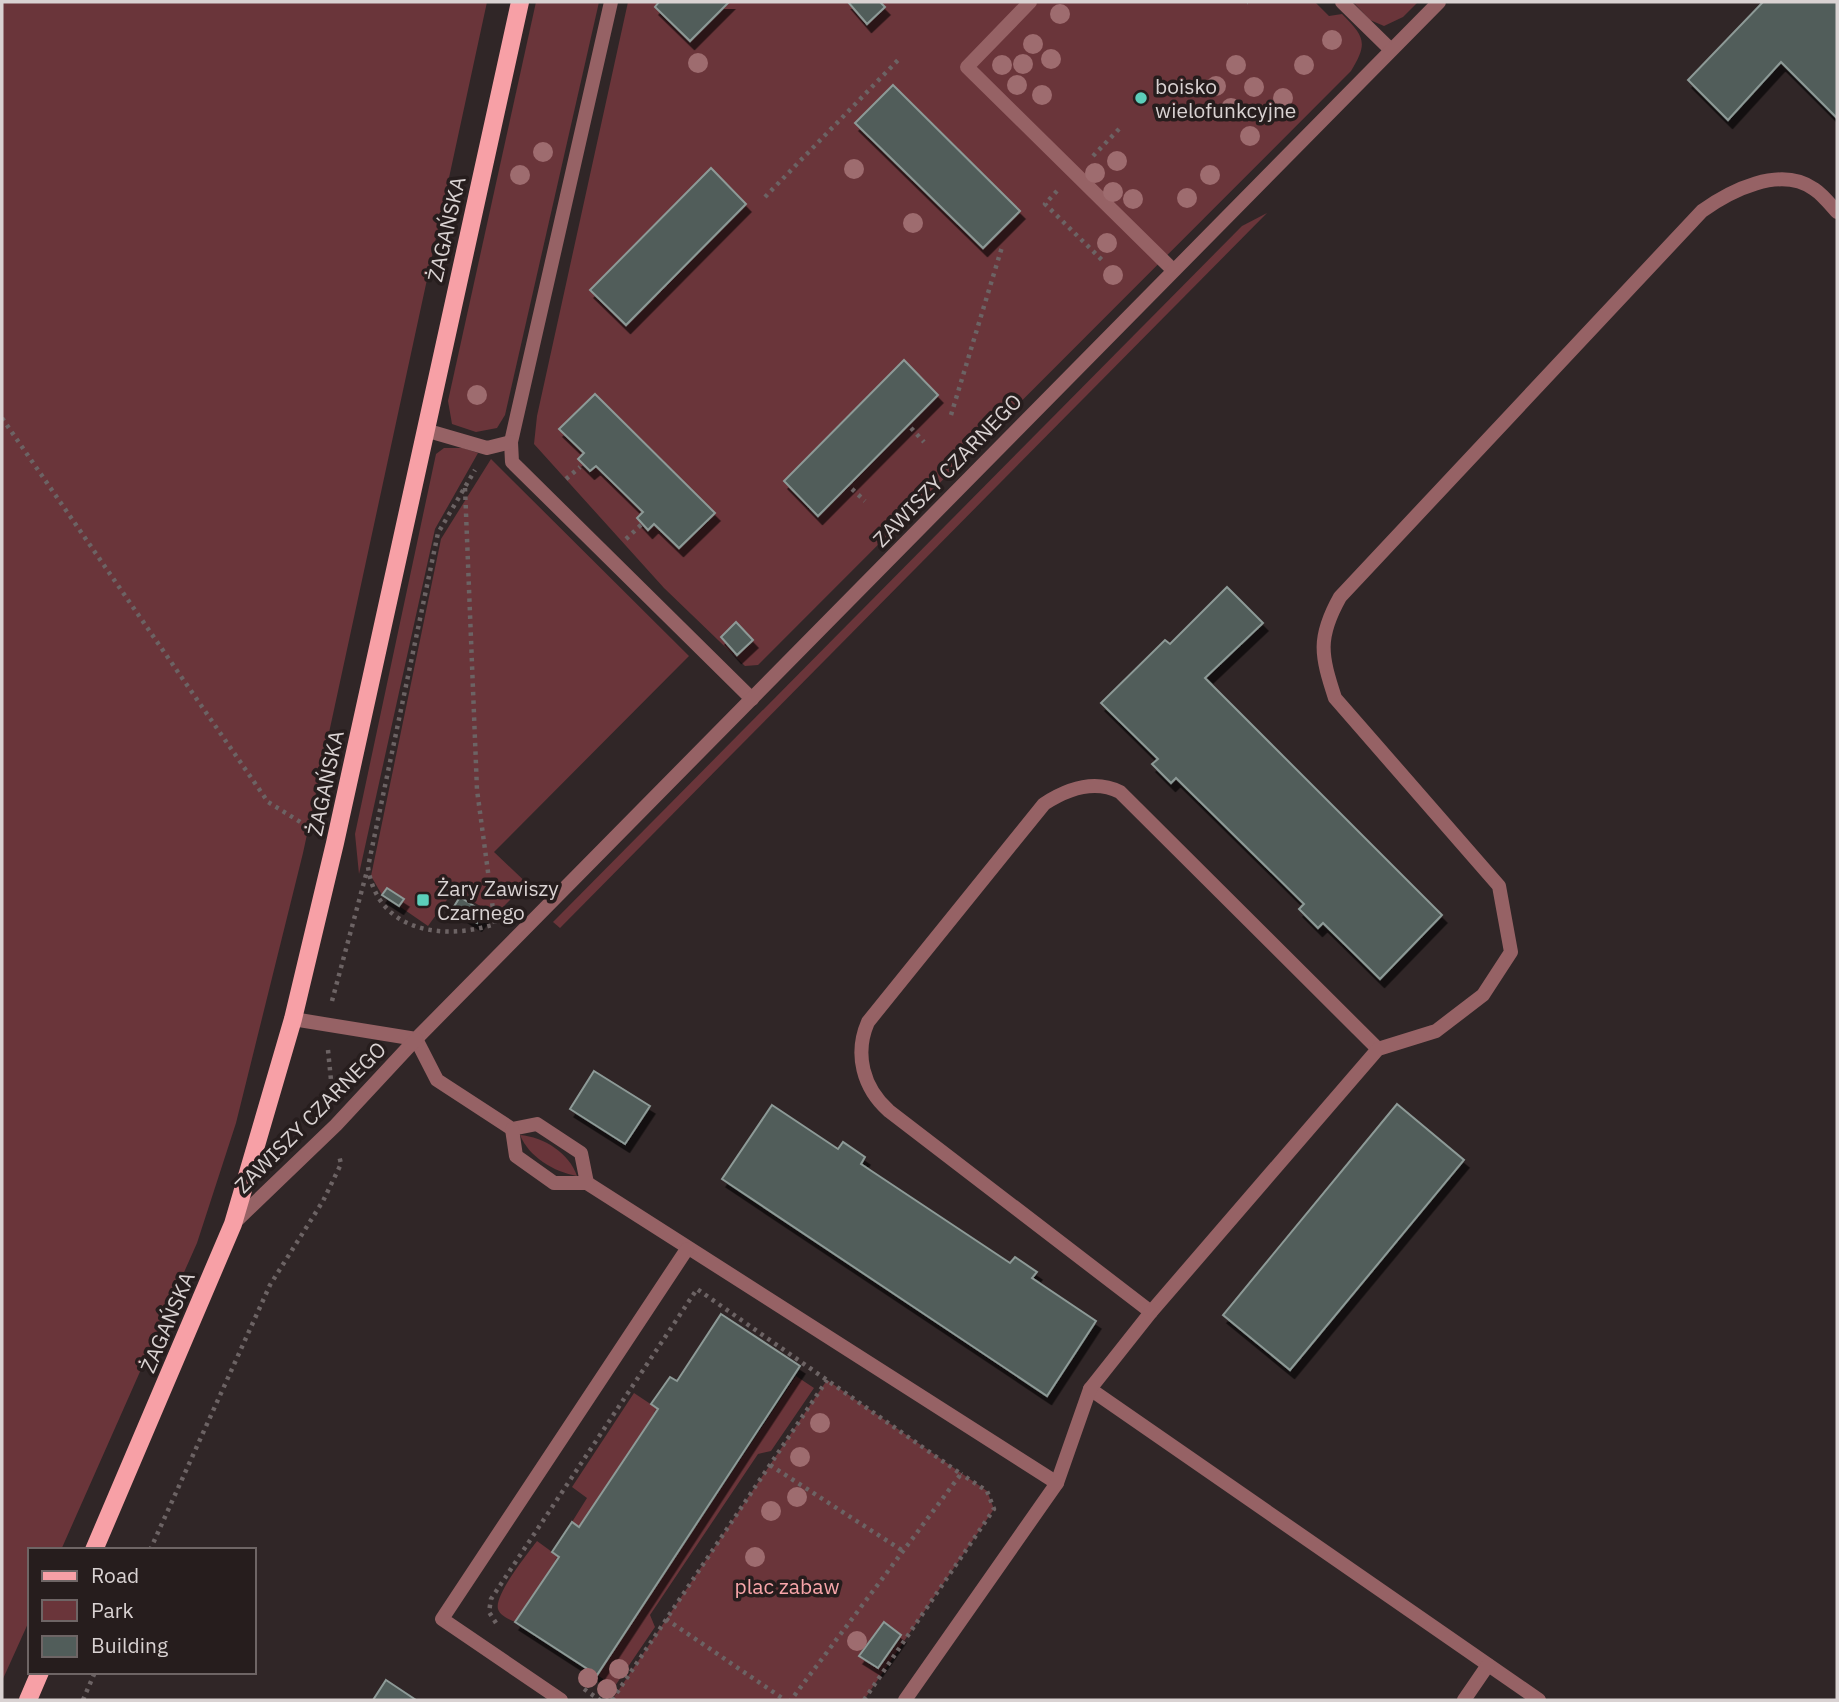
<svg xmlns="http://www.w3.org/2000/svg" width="1839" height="1702" font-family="'IBM Plex Sans',sans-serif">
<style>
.green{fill:#6a353a}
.building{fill:#515d5a;stroke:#8d9a97;stroke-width:2;filter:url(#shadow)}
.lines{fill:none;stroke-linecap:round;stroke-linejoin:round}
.path{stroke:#6c6364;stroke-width:4.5;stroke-dasharray:3.5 5;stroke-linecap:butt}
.lane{stroke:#966265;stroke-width:14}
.street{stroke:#966265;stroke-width:14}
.primary{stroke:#f7a0a6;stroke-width:18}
.tree{fill:#9e6c6f}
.poi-dot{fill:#5cceba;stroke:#261d1d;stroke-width:2.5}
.labels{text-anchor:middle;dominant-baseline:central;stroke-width:7;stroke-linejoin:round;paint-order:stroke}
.poi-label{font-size:21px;fill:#d9d2d2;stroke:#261d1d;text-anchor:start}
.street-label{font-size:21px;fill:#d9d2d2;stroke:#261d1d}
.park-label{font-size:21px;fill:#f8a6aa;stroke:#261d1d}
</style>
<defs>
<filter id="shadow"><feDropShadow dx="4.5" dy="8" stdDeviation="0" flood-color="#0009"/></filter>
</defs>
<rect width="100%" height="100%" fill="#302627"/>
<g class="green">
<polygon points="2,2 487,2 303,853 236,1123 197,1243 61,1550 30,1550 30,1619 2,1681"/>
<polygon points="536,2 599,2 505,415 497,428 476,432 452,424 448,401"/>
<path d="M628,2H1315L1329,16L1342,14C1365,37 1368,43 1351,71L758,665L745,666L664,588L534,444L537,416Z"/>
<polygon points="1353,2 1418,2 1403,17 1384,26 1370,20"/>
<polygon points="1267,213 560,928 553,922 1242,226"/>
<polygon points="444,448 463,448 478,453 435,529 359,874 355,834 436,454"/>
<polygon points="491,459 689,656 494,852 536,892 530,897 521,889 498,912 485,909 454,890 428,926 399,906 403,898 388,888 382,895 371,876 441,539"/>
<path d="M520,1135C544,1137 569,1153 577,1176C554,1172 529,1157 520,1135Z"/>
<polygon points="796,1376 814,1388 771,1451 758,1454 650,1615 655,1627 615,1686 597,1675"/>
<polygon points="827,1380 987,1491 994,1509 864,1700 612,1700"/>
<polygon points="634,1393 658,1409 579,1527 572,1522 587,1498 572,1487"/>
<path d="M537,1541L559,1557L515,1622C509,1619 500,1616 498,1609C494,1595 528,1553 537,1541Z"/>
</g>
<g class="building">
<polygon points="659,2 729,2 690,41 655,7"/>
<polygon points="848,2 880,2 885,7 867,24"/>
<polygon points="1763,2 1837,2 1837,118 1781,62 1728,120 1688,80"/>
<polygon points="893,85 1020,211 983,248 855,123"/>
<polygon points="711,168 746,204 626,325 590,290"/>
<polygon points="904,360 938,395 818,516 784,481"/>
<polygon points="595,394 715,513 679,548 654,524 648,530 637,518 643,512 596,466 590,471 578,459 584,453 559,429"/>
<polygon points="1227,587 1263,623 1205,678 1442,915 1380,979 1323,923 1318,928 1299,909 1304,904 1176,778 1171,783 1152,764 1158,759 1101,703 1165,640 1170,644"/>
<polygon points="736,622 753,640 737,655 721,637"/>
<polygon points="387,888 404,899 399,906 382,895"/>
<polygon points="460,897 485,913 477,923 453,908"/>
<polygon points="594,1071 650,1106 625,1144 570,1109"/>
<polygon points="1397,1104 1464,1160 1290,1370 1223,1315"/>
<polygon points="772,1105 838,1149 843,1142 865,1157 861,1164 1010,1263 1015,1257 1037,1272 1032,1278 1096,1321 1047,1396 722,1179"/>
<polygon points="721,1314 800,1366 597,1675 515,1622 559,1557 552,1552 572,1522 579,1527 658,1409 651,1404 670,1377 677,1381"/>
<polygon points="884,1622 901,1635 878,1668 859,1656"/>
<polygon points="386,1680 416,1700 373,1700"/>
</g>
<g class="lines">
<g class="path">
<polyline points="1247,2 1248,2"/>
<polyline points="1093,156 1121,127"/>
<polyline points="1057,191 1045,204 1104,262"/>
<polyline points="765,197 901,57"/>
<polyline points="951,415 1002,247"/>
<polyline points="2,418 268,802 310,828"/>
<polyline points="911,428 924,442"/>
<polyline points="566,479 580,467"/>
<path d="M465,488L477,790L495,924C443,941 377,932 368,867L438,533L475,470"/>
<polyline points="852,489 865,501"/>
<polyline points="626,539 642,524"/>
<polyline points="332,1001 367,871"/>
<polyline points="328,1050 332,1090"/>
<polyline points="770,1465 903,1551"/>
<polyline points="150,1550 270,1285 323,1201 341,1164 339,1155"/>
<polyline points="666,1619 785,1700"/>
<polyline points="496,1623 489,1612 491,1599 697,1289 961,1474 791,1700"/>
<polyline points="584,1689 600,1700"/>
<polyline points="83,1700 95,1672"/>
<polyline points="612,1700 827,1380"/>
<polyline points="864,1700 994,1509 987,1491 961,1474"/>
</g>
<g class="lane">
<polyline points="416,1039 437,1080 512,1129 537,1124 581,1153 587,1183"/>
<polyline points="512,1129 516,1156 554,1183 587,1183 1057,1483"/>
<path d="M1151,1312L889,1111C863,1088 854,1054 868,1022L1044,804C1067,789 1094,779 1120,792L1378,1049"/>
<polyline points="1090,1389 1539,1700"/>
<polyline points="561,1700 442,1619 687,1249"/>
<path d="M905,1700L1057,1483L1090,1389L1151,1312L1378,1049L1436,1031L1483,995L1511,952L1499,886L1335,698C1321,655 1317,638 1340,597L1702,211C1730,191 1780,165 1814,189C1822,194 1830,204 1837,212"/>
<polyline points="1464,1700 1488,1665"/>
</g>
<g class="street">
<polyline points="611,2 511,442 512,462 752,699"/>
<polyline points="1030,2 967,67 1173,270"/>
<polyline points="1342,2 1390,49"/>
<polyline points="425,430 487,448 511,442"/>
<polyline points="293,1019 416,1039 1439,2"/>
<polyline points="233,1224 336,1125 416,1039"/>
</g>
<g class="primary">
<polyline points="94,1550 233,1224 293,1019 335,843 520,2"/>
<polyline points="28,1700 40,1672"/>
</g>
</g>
<g class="tree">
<circle cx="1060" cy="14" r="10"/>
<circle cx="1332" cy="40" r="10"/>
<circle cx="1033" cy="44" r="10"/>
<circle cx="1051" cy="59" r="10"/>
<circle cx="698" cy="63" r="10"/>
<circle cx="1023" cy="64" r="10"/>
<circle cx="1002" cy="65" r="10"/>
<circle cx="1236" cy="65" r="10"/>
<circle cx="1304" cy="65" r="10"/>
<circle cx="1017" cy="85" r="10"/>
<circle cx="1216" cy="86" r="10"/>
<circle cx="1254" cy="87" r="10"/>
<circle cx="1042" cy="95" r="10"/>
<circle cx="1283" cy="98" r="10"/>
<circle cx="1231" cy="108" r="10"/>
<circle cx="1250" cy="136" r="10"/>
<circle cx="543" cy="152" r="10"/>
<circle cx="1117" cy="161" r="10"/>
<circle cx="854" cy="169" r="10"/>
<circle cx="1095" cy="173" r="10"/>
<circle cx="520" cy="175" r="10"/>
<circle cx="1210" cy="175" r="10"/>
<circle cx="1113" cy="192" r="10"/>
<circle cx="1187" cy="198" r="10"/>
<circle cx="1133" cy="199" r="10"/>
<circle cx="913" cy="223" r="10"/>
<circle cx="1107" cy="243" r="10"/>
<circle cx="1113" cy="275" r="10"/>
<circle cx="477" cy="395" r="10"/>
<circle cx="820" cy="1423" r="10"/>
<circle cx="800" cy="1457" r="10"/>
<circle cx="797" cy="1497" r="10"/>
<circle cx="771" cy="1511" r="10"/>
<circle cx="755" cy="1557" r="10"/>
<circle cx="857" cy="1641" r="10"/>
<circle cx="619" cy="1669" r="10"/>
<circle cx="588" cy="1678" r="10"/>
<circle cx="607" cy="1689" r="10"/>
</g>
<g class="poi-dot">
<circle cx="1141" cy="98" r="7"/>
<rect x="416" y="893" width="14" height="14" rx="3.5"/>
</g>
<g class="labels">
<g class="poi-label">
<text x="1155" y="86">boisko<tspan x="1155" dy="24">wielofunkcyjne</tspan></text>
<text x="437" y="888">Żary Zawiszy<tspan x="437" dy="24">Czarnego</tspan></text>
</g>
<g class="street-label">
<text transform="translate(446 229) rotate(-77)">ŻAGAŃSKA</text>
<text transform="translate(947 470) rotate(-46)">ZAWISZY CZARNEGO</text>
<text transform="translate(325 783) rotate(-78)">ŻAGAŃSKA</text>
<text transform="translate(310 1117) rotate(-45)">ZAWISZY CZARNEGO</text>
<text transform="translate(167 1322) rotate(-67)">ŻAGAŃSKA</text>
</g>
<g class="park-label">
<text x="787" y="1586">plac zabaw</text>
</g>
</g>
<rect width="1839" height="1702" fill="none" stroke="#d9d2d2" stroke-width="7"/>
<rect x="28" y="1548" width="228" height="126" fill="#261d1d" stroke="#6e6565" stroke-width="2"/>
<rect x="42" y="1571" width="35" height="10" fill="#f7a0a6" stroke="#6e6565" stroke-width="2"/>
<text x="91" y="1583" font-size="21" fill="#d9d2d2">Road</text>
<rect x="42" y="1600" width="35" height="21" fill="#6a353a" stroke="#6e6565" stroke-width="2"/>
<text x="91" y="1618" font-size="21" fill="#d9d2d2">Park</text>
<rect x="42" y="1636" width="35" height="21" fill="#515d5a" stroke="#6e6565" stroke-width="2"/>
<text x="91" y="1653" font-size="21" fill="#d9d2d2">Building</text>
</svg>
